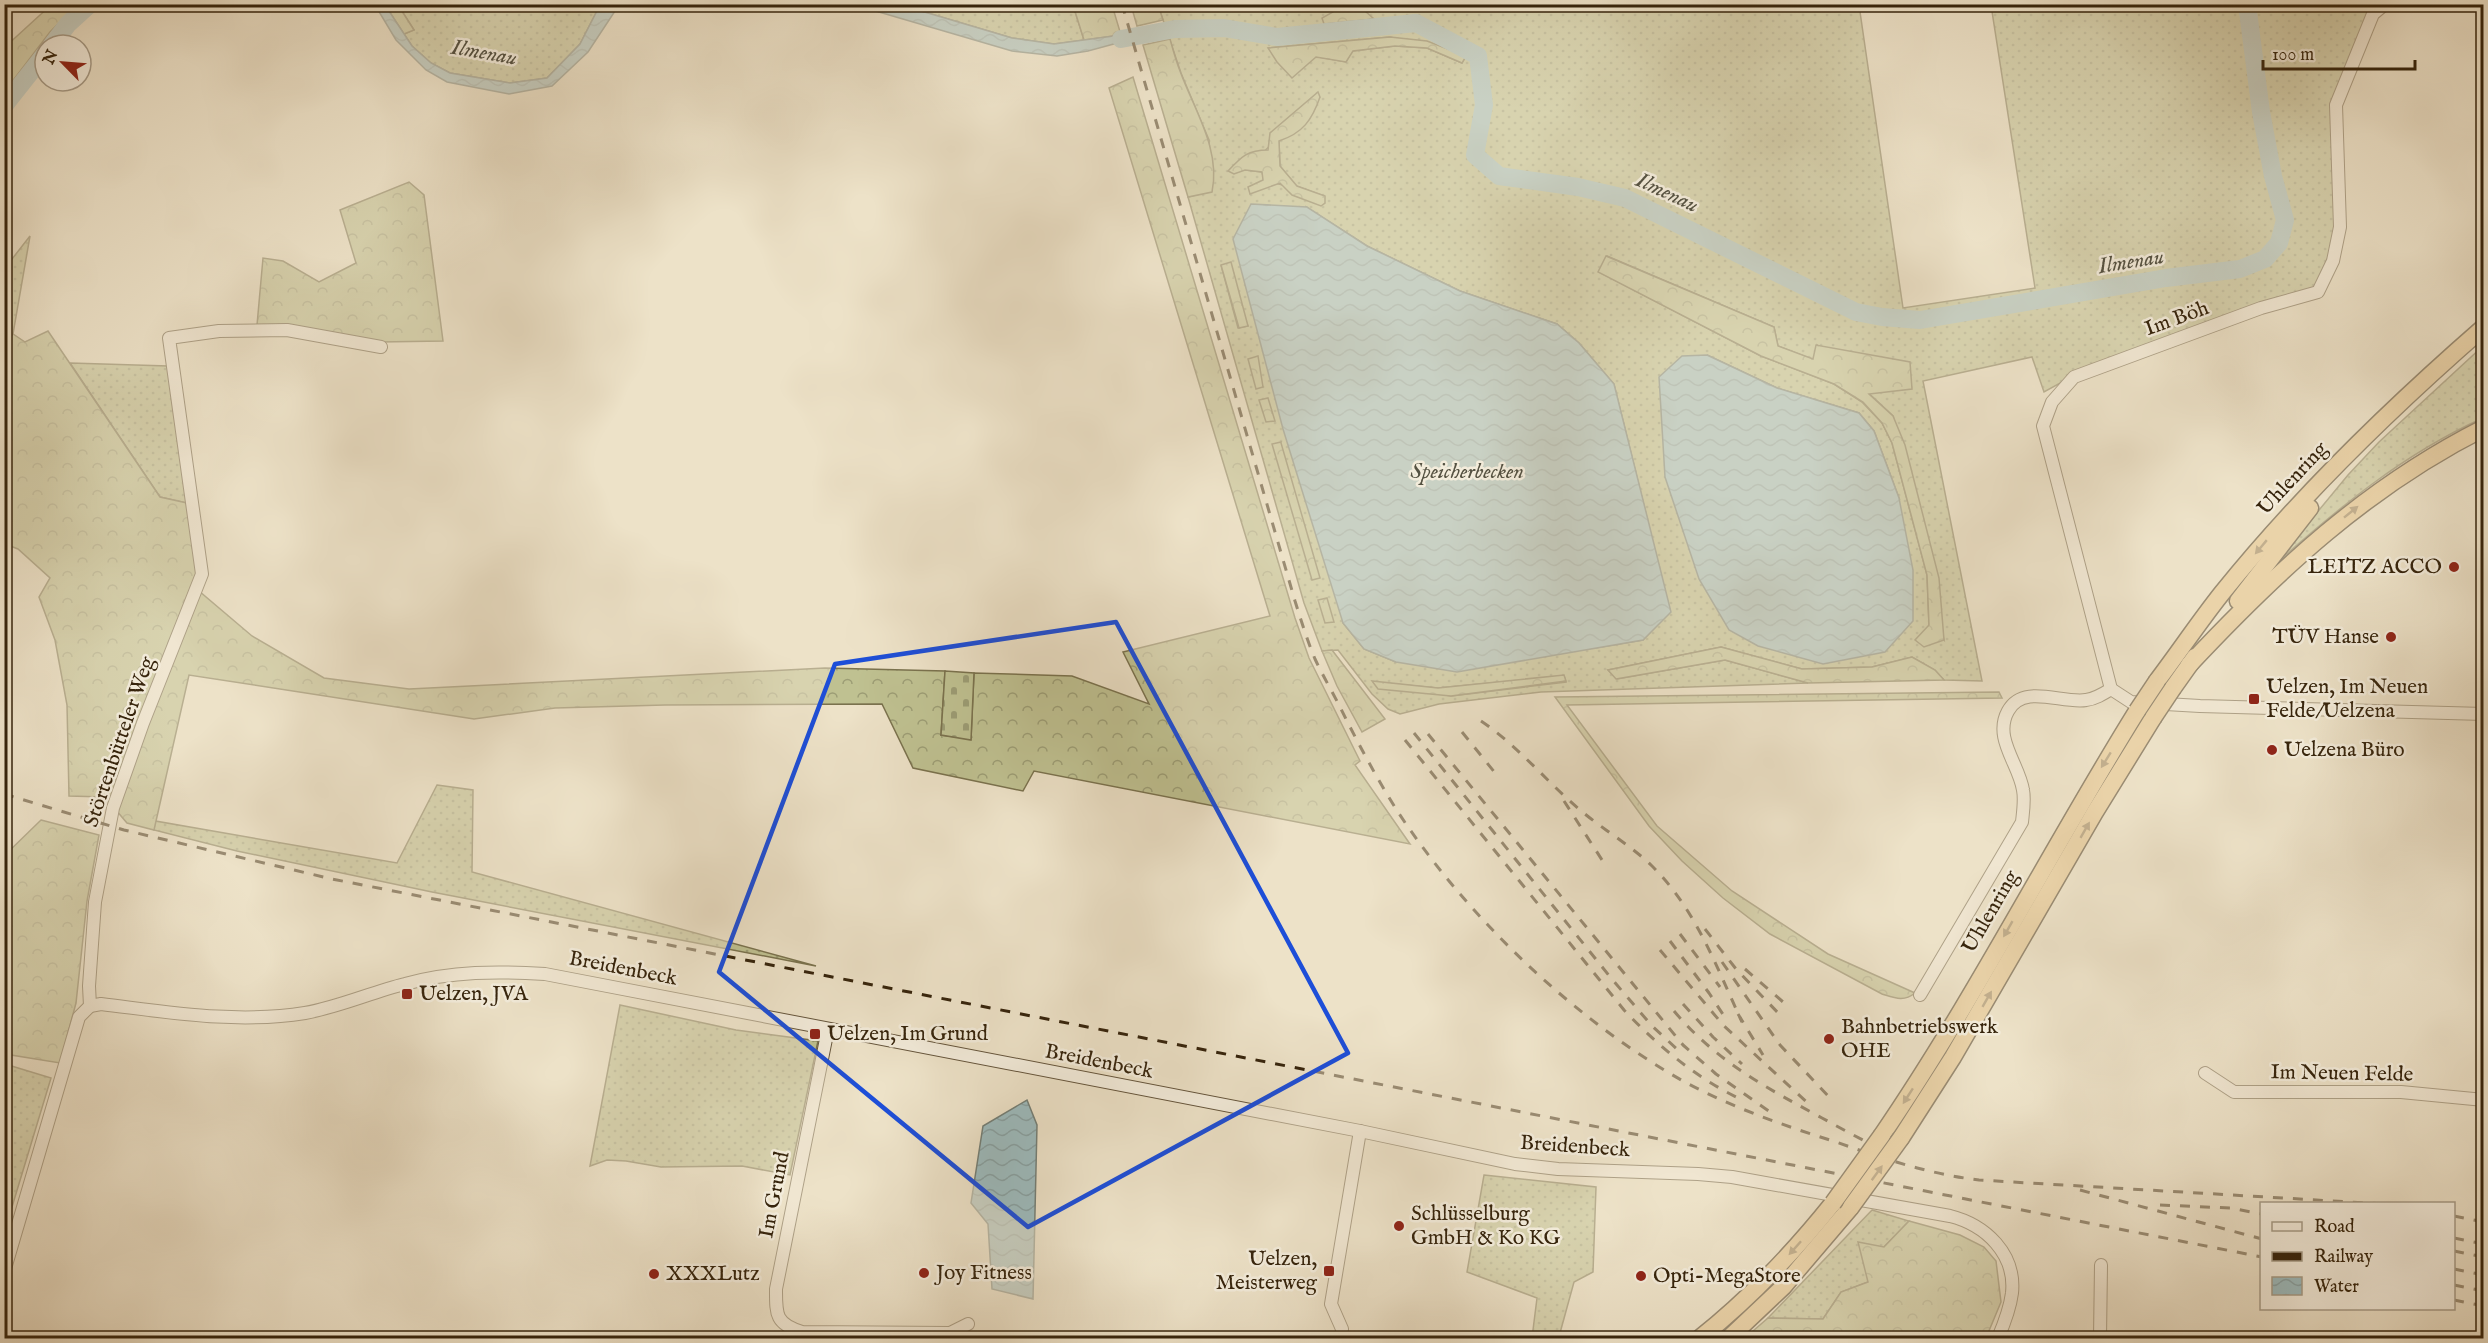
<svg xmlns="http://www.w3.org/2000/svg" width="2488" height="1343" font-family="'IM FELL English',serif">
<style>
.grass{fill:url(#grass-dots);stroke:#7a724e;stroke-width:1.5;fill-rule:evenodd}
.forest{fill:url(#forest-crowns);stroke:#7a724e;stroke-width:1.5}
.cemetery{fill:url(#cemetery-stones);stroke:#7a724e;stroke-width:1.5}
.water{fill:url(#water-waves);stroke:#747f77;stroke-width:1.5}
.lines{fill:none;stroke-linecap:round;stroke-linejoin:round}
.river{stroke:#9dbcbf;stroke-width:18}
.minor-casing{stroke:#64543b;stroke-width:14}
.highway-casing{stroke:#36240c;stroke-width:19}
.minor{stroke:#f3ecdb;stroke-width:12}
.highway{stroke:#e6c184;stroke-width:16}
.rail{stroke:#36240c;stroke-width:3;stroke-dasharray:10 10;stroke-linecap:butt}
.highway-bridge-casing{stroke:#36240c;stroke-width:19;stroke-linecap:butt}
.highway-bridge{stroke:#e6c184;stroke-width:16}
.oneway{fill:#8e7248}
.marked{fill:none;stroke:#1d4ed8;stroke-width:4.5;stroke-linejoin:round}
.poi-dot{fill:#8f2418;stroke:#f3ecdb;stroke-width:2}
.labels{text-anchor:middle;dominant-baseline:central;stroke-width:5;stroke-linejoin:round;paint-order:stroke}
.street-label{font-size:21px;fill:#36240c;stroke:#f3ecdb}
.poi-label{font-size:21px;fill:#36240c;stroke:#f3ecdb;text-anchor:start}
.water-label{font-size:22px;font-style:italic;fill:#555242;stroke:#f3ecdb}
</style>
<defs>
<pattern id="grass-dots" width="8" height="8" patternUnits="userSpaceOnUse" patternTransform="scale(1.5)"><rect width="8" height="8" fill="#bfc191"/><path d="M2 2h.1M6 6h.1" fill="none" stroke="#9c9d75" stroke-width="1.8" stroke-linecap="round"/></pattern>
<pattern id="forest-crowns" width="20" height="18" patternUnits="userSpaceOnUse" patternTransform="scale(1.5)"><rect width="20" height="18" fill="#bfc191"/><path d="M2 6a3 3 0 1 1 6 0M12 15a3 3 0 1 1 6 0" fill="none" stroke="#9c9d75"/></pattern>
<pattern id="cemetery-stones" width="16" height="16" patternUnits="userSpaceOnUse" patternTransform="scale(1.5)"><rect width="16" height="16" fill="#bfc191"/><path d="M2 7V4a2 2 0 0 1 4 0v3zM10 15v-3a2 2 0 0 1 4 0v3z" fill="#9c9d75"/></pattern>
<pattern id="water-waves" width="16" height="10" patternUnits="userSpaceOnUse" patternTransform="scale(1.5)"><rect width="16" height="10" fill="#9dbcbf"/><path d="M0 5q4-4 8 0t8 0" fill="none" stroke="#88a1a3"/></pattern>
</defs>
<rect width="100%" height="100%" fill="#ede2c8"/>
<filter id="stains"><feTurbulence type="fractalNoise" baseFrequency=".00333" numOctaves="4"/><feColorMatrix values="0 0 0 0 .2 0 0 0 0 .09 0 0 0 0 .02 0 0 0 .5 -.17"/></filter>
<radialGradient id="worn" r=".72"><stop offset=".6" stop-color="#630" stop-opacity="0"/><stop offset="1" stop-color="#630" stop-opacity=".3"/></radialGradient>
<g class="grass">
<path d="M1357,4L1859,5L1903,308L2035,288L1991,5H2380L2333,105L2335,225L2328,257L2315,287L2084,370L2044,392L2032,357L1923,381L1982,681L1944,680L1935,670L1912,657L1872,667L1802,669L1721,647L1608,670L1617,679L1725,660L1808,683L1541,692L1439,704L1400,714L1388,709L1372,694L1338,650L1322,651L1304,603L1188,197L1212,191L1209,140L1181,73L1158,5H1337L1333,12L1373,19ZM1390,37L1466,56L1462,63L1427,48L1395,46L1352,51L1346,62L1268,48ZM1320,97L1279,141L1280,166L1296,186L1324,196L1264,180L1262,172L1245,170ZM1306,207L1367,246L1460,291L1557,324L1579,343L1614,384L1670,611L1643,640L1595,648L1396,662L1364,649L1343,623ZM1607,256L1774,327L1778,346L1814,360L1817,345L1893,416L1944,640L1929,626L1927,575L1892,443L1882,423L1862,402L1834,384L1761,356L1599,272ZM1221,265L1248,326L1238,328ZM1707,355L1777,388L1859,413L1874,431L1899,498ZM1564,676L1566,682L1451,696L1373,682L1438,688Z"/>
<polygon points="398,5 600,5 580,44 547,78 510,83 450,73 431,63 412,46 404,34 414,30"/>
<polygon points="901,5 1073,5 1084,40 1054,44 1012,38"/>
<polygon points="30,236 13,334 5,343 5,268"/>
<path d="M2483,346V418C2403,454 2337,509 2272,567L2348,475L2379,442Z"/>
<polygon points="70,363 168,366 187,503 160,497"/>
<polygon points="437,785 473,790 472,872 816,966 432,892 237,851 154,830 155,821 397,863"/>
<polygon points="620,1005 736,1030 818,1041 790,1175 742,1166 661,1167 626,1161 607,1160 590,1166"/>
<polygon points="5,1064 51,1078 5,1230 4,1064"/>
<polygon points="1484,1175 1596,1187 1593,1272 1574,1282 1560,1333 1563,1338 1532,1338 1537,1298 1467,1272"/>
<polygon points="1872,1210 1909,1221 1884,1247 1868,1282 1841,1292 1823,1319 1768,1318"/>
</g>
<g class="forest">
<polygon points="1357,4 1374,19 1324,24 1322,18 1333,12 1337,5"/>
<polygon points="51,5 77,5 50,32 5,91 5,47"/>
<polygon points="385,5 398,5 414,30 404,34"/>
<polygon points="1073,5 1112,5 1121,35 1084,40"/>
<polygon points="1131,5 1158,5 1163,20 1137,26"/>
<polygon points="1390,37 1427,41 1466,56 1462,63 1427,48 1395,46 1353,51 1346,62 1316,57 1292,78 1277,62 1268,48"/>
<path d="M1170,39C1173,50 1176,61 1180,71C1194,110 1221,149 1212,192L1188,197L1143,45Z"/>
<polygon points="1133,77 1295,618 1309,658 1360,761 1355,765 1410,844 1034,771 1023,791 913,768 882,704 665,705 555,708 474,719 189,675 154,830 127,823 105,797 69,796 67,705 55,640 39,597 50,578 18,549 5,544 5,343 13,334 25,342 48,331 160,497 187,503 198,573 192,585 252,636 324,678 409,689 825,668 945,671 941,735 971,739 974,673 1072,676 1149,704 1123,652 1270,616 1109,88"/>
<path d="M1318,92L1320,97C1312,120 1303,133 1279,141L1280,166L1297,186L1325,196V203L1321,206L1292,195L1280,183L1250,194L1248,187L1263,180L1262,172L1245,170L1234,174L1228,171C1242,156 1248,150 1268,150L1270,133Z"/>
<polygon points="409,182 424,195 443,341 379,342 257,325 263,258 283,261 319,282 356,263 340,210"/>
<polygon points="1606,256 1774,327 1778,346 1813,359 1816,345 1910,362 1912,389 1869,394 1893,416 1905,445 1939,578 1944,640 1924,647 1915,640 1929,625 1927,575 1892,443 1882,423 1863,402 1834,384 1761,356 1598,272"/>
<polygon points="1231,262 1248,326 1239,328 1221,265"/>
<polygon points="1258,356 1263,387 1256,389 1248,359"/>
<polygon points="1268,398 1275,421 1266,422 1259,400"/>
<polygon points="1281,442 1281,443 1320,578 1312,580 1272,444"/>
<polygon points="1327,598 1334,622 1325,623 1318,600"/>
<polygon points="1721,647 1802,669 1872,667 1912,657 1935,670 1944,680 1808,683 1725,660 1616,679 1608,670"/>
<polygon points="1332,650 1385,719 1362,732 1337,686 1322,651"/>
<polygon points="1564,675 1566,681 1451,696 1378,689 1372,681 1438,688"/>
<path d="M1999,692L2002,698L1567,705L1657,826L1732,891L1828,954L1915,993C1904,1002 1895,998 1882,994L1770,934L1723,898L1682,861L1649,826L1555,697Z"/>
<polygon points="41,820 99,835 87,901 76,1003 60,1063 5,1054 5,855"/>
<polygon points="1909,1221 1960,1235 1984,1247 1996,1261 2001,1302 1986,1338 1745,1338 1768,1318 1823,1319 1841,1292 1868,1282 1858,1242 1884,1247"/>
</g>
<polygon class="cemetery" points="945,671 974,673 971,740 941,735"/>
<g class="water">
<polygon points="375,5 385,5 412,46 431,63 450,73 510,83 547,78 580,44 600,5 619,5 588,52 552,86 509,94 447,82 426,70 396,40"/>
<polygon points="855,5 901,5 1012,38 1054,44 1121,35 1147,35 1088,51 1057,56 1012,51"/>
<polygon points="1251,204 1307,207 1367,246 1460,291 1557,324 1579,343 1614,384 1671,612 1643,640 1457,672 1396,662 1364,649 1343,623 1283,429 1233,239"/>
<polygon points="1707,355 1777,388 1859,413 1874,431 1899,498 1913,570 1913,621 1885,652 1823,664 1758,646 1729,630 1699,579 1665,477 1659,377 1682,356"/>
<polygon points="1027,1100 1037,1125 1033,1299 992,1289 988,1224 971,1203 983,1126"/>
</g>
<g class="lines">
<g class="river">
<polyline points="1121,39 1175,29 1224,28 1277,37 1416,23 1478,56 1484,105 1475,155 1499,176 1578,187 1625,198 1856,312 1882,317 1920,320 2166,278 2240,269 2265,259 2279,243 2285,220 2273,176 2261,112 2247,4"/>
<polyline points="52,45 68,24 90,4"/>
<polyline points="4,106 45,54"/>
</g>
<g class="minor-casing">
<g id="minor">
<polyline points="2111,689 2043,426 2052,402 2074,377 2261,308 2318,292 2333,261 2340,227 2336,105 2373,14 2385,4"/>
<path d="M1920,995L2022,822C2023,812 2025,800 2023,790C2019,764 1993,738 2008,711C2023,683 2062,704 2086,700C2095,699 2103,694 2111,689L2131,702L2200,706L2484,714"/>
<path d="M90,1006L101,1004C168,1012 236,1024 305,1013C339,1007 372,992 405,984C452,971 498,971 545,974L1360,1131L1515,1164L1558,1169L1698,1174L1732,1177L1950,1216C1986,1225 2016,1254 2012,1293C2010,1309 2004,1324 1998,1338"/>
<path d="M828,1029L776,1289C776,1314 775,1324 802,1332L950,1333L968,1324"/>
<polyline points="2205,1073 2234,1092 2401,1092 2484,1100"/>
<polyline points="4,1272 79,1017 90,1006 89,986 95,902 113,808 143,723 202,574 169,338 219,331 287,330 381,347"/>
<polyline points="1342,1329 1331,1304 1360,1131"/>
<polyline points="2100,1338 2101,1265"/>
</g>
</g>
<g class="highway-casing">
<g id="highway">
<polyline points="2238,601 2310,508"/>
<path d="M2189,665C2278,570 2367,487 2484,428"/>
<path d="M2157,681C2179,652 2199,622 2222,593C2300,496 2390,409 2484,327"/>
<polyline points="2173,688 2195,657"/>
<path d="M1882,1135C1975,999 2050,851 2137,711"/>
<polyline points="1901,1138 1953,1057 2095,812 2153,718"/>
<path d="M1700,1338C1749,1299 1793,1253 1833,1203"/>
<polyline points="1729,1338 1783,1287 1851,1207"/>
</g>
</g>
<use href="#minor" class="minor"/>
<use href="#highway" class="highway"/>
<g class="rail">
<path d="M1122,4L1295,601C1301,620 1307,640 1315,659C1323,676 1333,693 1341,709C1358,743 1376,777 1396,809C1465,915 1573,1019 1683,1081C1731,1107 1782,1125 1833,1141C1882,1158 1928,1174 1979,1180L2384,1204"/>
<path d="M1481,721C1518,746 1545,780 1579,809C1602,829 1629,844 1651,865C1696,909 1716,966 1742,1022"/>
<polyline points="1462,732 1496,774"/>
<polyline points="1414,733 1611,978 1652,1026 1678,1050"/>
<polyline points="1428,734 1683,1045 1716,1074 1773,1114"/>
<path d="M1405,740L1624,1010C1658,1046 1695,1077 1740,1099"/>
<polyline points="4,794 124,830 332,879 2262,1257"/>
<polyline points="1564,801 1604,863"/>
<polyline points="1705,929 1736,969 1782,1017"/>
<polyline points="1680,934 1720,987"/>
<polyline points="1670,941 1709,993 1726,1019"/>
<polyline points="1660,950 1724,1026 1811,1106"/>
<polyline points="1722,962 1780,1045 1832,1100"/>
<polyline points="1745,969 1790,1008"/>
<polyline points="1683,1004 1713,1037 1742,1064"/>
<path d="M1674,1011C1716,1061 1765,1087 1822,1118C1846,1131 1870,1145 1896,1155"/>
<polyline points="1738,1014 1763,1055"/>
<polyline points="2080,1190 2262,1239"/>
<polyline points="2160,1205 2230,1208 2262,1214"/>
<polyline points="2454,1216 2484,1222"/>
<polyline points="2454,1238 2484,1244"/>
<polyline points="2454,1251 2484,1257"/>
<polyline points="2454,1269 2484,1275"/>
<polyline points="2454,1285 2484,1291"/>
<polyline points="2454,1300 2484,1306"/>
</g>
<g class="highway-bridge-casing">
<g id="highway-bridge">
<polyline points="2137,711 2157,681"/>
<polyline points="2153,718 2173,688"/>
<polyline points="1833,1203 1882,1135"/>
<polyline points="1851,1207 1901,1138"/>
</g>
</g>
<use href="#highway-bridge" class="highway-bridge"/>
</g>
<defs><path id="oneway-solid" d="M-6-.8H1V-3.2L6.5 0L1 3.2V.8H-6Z" transform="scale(1.5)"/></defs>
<g class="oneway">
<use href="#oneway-solid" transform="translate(2351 512) rotate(-39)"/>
<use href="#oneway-solid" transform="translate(2261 547) rotate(130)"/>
<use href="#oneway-solid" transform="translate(2106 760) rotate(122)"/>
<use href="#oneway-solid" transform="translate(2085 830) rotate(-60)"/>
<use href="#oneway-solid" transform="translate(2008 929) rotate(120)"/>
<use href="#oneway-solid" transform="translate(1987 999) rotate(-60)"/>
<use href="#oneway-solid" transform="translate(1908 1096) rotate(123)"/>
<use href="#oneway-solid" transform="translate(1877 1173) rotate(-54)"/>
<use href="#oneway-solid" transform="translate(1795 1248) rotate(132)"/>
</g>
<path d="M0 0H2488V1343H0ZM1116,622L1348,1053L1028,1227L719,972L835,664Z" fill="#ede2c8" fill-opacity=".55" fill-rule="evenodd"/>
<path class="marked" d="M1116,622L1348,1053L1028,1227L719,972L835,664Z"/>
<g class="poi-dot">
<circle cx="2454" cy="567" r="6"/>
<circle cx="2391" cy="637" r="6"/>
<rect x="2248" y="693" width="12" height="12" rx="3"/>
<circle cx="2272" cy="750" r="6"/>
<rect x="401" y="988" width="12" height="12" rx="3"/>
<rect x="809" y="1028" width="12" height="12" rx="3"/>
<circle cx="1829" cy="1039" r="6"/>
<circle cx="1399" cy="1226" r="6"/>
<rect x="1323" y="1265" width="12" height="12" rx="3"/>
<circle cx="924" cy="1273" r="6"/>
<circle cx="654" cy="1274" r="6"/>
<circle cx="1641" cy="1276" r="6"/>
</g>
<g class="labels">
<g class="street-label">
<text transform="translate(2177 319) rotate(-20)">Im Böh</text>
<text transform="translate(2293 479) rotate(-47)">Uhlenring</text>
<text transform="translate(120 742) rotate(-71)">Störtenbütteler Weg</text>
<text transform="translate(1991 912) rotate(-60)">Uhlenring</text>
<text transform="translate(623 969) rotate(11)">Breidenbeck</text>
<text transform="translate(1099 1062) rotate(11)">Breidenbeck</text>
<text transform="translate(2342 1074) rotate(1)">Im Neuen Felde</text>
<text transform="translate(1575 1147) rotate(4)">Breidenbeck</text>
<text transform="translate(775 1195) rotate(-79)">Im Grund</text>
</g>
<g class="poi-label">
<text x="2442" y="567" text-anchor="end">LEITZ ACCO</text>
<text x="2379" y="637" text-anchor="end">TÜV Hanse</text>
<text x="2266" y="687">Uelzen, Im Neuen<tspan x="2266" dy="24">Felde/Uelzena</tspan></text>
<text x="2284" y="750">Uelzena Büro</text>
<text x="419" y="994">Uelzen, JVA</text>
<text x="1841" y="1027">Bahnbetriebswerk<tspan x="1841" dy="24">OHE</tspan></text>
<text x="827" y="1034">Uelzen, Im Grund</text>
<text x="1411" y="1214">Schlüsselburg<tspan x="1411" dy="24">GmbH &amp; Ko KG</tspan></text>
<text x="1317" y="1259" text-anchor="end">Uelzen,<tspan x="1317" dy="24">Meisterweg</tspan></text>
<text x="936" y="1273">Joy Fitness</text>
<text x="666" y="1274">XXXLutz</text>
<text x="1653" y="1276">Opti-MegaStore</text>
</g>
<g class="water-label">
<text transform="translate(484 53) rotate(10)">Ilmenau</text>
<text transform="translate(1667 193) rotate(25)">Ilmenau</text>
<text transform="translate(2131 262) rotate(-9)">Ilmenau</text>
<text x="1467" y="472">Speicherbecken</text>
</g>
</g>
<rect width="2488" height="1343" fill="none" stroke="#ede2c8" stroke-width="24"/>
<rect x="6" y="6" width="2476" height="1331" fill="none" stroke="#36240c" stroke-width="3"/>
<rect x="12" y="12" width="2464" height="1319" fill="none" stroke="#36240c" stroke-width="1.5"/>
<rect x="2260" y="1202" width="195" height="108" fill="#f3ecdb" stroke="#a79c88" stroke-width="1.5"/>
<rect x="2272" y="1222" width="30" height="9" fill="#f3ecdb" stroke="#a79c88" stroke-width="1.5"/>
<text x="2314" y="1232" font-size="18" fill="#36240c">Road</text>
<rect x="2272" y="1252" width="30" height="9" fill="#36240c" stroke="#a79c88" stroke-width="1.5"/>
<text x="2314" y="1262" font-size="18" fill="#36240c">Railway</text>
<rect x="2272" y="1277" width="30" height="18" fill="url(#water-waves)" stroke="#a79c88" stroke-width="1.5"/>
<text x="2314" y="1292" font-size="18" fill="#36240c">Water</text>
<g transform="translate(63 63) rotate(295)"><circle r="28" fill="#f3ecdb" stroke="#a79c88" stroke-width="1.5"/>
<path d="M0-4.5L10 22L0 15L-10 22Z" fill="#8f2418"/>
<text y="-9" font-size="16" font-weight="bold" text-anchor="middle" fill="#36240c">N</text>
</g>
<path d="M2263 60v9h152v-9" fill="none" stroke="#36240c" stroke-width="3"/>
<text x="2272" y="60" font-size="18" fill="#36240c" stroke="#f3ecdb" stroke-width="4.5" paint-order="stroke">100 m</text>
<rect width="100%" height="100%" filter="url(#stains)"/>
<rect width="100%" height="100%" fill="url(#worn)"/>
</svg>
